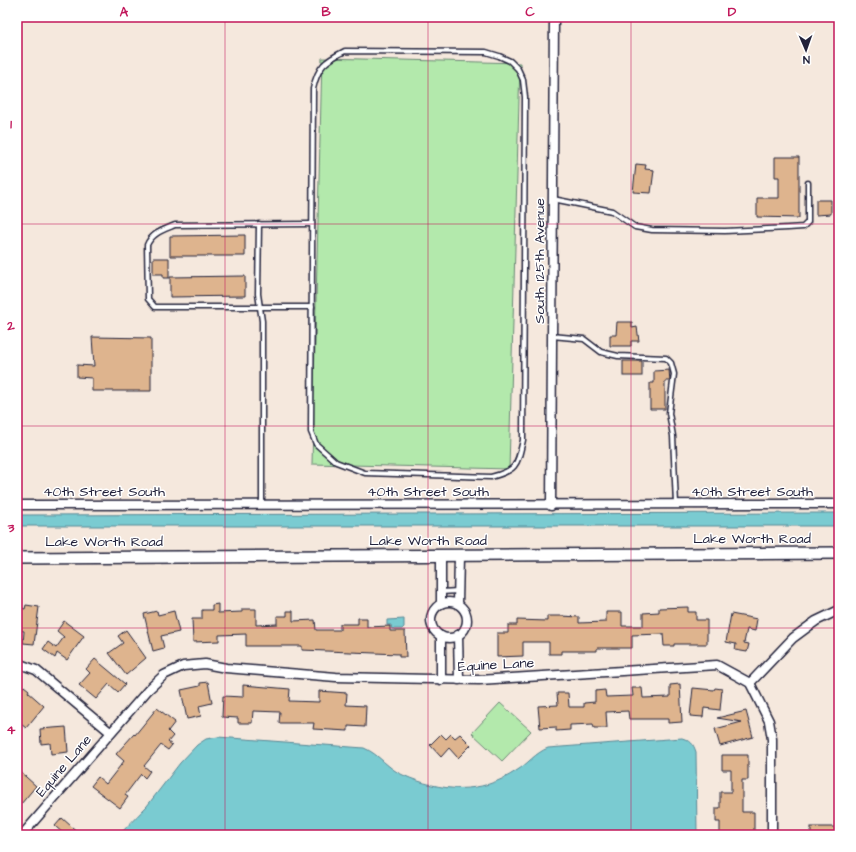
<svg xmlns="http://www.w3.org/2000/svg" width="856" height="852" font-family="'Architects Daughter',sans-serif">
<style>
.green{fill:#b3e9ac;stroke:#6a8674}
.water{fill:#7acbd1;stroke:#578795}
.building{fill:#deb48e;stroke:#22223b}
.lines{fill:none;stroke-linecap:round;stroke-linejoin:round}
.lane-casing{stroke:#22223b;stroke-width:7}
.street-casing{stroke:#22223b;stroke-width:11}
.secondary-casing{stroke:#22223b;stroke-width:14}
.lane{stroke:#fff;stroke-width:4}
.street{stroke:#fff;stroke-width:8}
.secondary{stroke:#fff;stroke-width:11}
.grid{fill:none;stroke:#c2185b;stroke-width:1;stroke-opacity:0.55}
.labels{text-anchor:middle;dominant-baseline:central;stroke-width:3;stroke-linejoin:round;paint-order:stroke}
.street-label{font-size:14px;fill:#22223b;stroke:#fff}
.neatline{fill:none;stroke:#c2185b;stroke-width:1.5}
.grid-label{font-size:13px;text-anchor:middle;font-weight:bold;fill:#c2185b}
</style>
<rect width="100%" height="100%" fill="#f5e8dd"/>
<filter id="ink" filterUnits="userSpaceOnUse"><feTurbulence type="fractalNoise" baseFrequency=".025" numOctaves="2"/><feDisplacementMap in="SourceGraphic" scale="8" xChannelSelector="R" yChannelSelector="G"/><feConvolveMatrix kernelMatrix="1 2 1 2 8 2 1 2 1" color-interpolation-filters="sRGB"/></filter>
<g filter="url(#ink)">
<g class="green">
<polygon points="322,58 520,63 509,469 312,464"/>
<polygon points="500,703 531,731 502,761 472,733"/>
</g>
<g class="water">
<polygon points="839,513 839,526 17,526 17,515"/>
<polygon points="404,619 404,627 402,629 392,629 391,625 387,625 387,620"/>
<path d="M218,737L364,748C379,754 388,769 403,775C441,792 480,795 516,771C528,764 535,753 548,748L682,738C691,741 693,743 696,752L697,835H119L147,806L180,763L197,745L206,739Z"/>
</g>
<g class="building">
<polygon points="775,157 799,157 799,218 757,217 757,198 779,198 779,177 775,177"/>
<polygon points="636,164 646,165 645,169 654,170 651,193 633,192"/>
<polygon points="816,200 831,200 831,214 816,215"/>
<polygon points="245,235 245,256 170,256 170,236"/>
<polygon points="153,258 169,258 169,278 163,278 163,274 153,274"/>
<polygon points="245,276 245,296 170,297 170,277"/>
<polygon points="617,322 632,322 632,328 637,327 639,341 631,341 631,346 610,346 610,335 616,335"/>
<polygon points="92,337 151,338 151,391 92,391 92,378 77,377 77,365 94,366"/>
<rect x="623" y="361" width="19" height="15"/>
<polygon points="669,370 670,381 665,381 665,409 650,409 650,383 654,383 654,371"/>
<polygon points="218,604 218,613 242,612 242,609 256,609 256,625 277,624 277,616 287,616 287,611 293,611 293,621 315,620 316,630 340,630 340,624 358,624 358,618 367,618 367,627 390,626 390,631 405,631 406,657 399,657 399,654 302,650 302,646 246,646 246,634 219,635 219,641 193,642 192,619 202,619 202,610 212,610 212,605"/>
<polygon points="26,605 39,607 34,644 23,643 24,631 17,630 17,607 25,609"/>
<polygon points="688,607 688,612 696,612 696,620 707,620 707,644 674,644 674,646 664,646 663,634 632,635 632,648 597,648 597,651 561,651 561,654 549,654 549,642 523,642 523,656 497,657 497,633 508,633 508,625 517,625 517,620 547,621 547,616 561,616 579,617 579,623 606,622 606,612 622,612 622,626 643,626 643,613 659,612 659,608"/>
<polygon points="157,611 158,615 174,611 179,632 161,636 164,648 153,651 144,614"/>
<polygon points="731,614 757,619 755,631 747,629 744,643 749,644 747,652 735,650 736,644 726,642"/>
<polygon points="64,621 84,636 67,660 57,653 55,658 43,649 48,642 56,648 64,637 57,631"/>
<polygon points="126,630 146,658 126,675 109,653 123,643 118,636"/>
<polygon points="95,659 125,684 118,692 109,684 96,699 79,685 90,673 86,669"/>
<polygon points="208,682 212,703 199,706 201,716 187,719 181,690 200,686 200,683"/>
<polygon points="680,684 682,722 668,723 668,719 629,719 628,711 606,712 607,728 594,728 593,724 570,725 570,730 556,731 556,727 540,728 538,706 558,705 557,693 568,693 569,707 584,707 584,703 595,702 595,691 605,690 606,697 633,696 632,688 642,688 643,698 670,697 670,685"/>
<polygon points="243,685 290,689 289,701 319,702 319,691 347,693 346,705 366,706 365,727 348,726 348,731 313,729 314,723 279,723 280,712 253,711 252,723 238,723 238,718 222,717 223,696 243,697"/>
<polygon points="24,686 29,690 28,692 44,706 26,728 17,721 17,717 21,712 17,708 17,694"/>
<polygon points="693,688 714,690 715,688 722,689 720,710 704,708 703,717 690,716"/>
<polygon points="157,708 175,722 168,731 173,736 168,742 172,745 168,750 161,745 144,766 150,771 145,778 141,774 125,795 128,797 120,808 91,786 98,777 106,784 124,761 116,754 134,734 135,735"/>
<polygon points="746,711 753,737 720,746 715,729 742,722 717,718"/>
<polygon points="66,727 68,752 51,754 50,743 41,744 40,729"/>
<polygon points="441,734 446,739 451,734 455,738 460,734 471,745 458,758 449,748 441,757 430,745"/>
<polygon points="722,755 748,755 748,780 742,780 742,812 754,812 754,835 720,835 720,822 716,822 716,808 720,808 720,792 731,792 731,770 722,770"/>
<polygon points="17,769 36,786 21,804 17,801"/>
<polygon points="62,818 81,835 65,835 55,826"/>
<rect x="811" y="827" width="28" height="8"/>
</g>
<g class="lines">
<g class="lane-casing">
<g id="lane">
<path d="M345,51L486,52L499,56L510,61L518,69L523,80L525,97L523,440C517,466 517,470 491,477L365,473L336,462L316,444L311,432L313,89C318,66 325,61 345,51Z"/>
<polyline points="553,199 612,211 635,227 652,230 725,231 788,228 803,227 808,222 808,183"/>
<polyline points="259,224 258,294 262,321 262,505"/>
<path d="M312,224L175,225C163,230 152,233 147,245L148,299L155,307H312"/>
<polyline points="552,336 584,339 601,352 618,356 666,358 671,363 674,374 669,413 673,436 676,504"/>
<polyline points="441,592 458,591"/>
</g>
</g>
<g class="street-casing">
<g id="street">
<polyline points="17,505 839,504"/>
<polyline points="551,506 554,17"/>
<polyline points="441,556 441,603"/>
<circle cx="449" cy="620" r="18"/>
<polyline points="458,604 459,556"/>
<polyline points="458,635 459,680"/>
<polyline points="441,636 441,680"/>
<polyline points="17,663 36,670 110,732"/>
<polyline points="750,683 793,638 816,621 839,610"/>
<polyline points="22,835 148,690 164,675 183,666 205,664 226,668 336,677 479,680 717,665 750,683 769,721 772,739 772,835"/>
</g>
</g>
<g class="secondary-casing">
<polyline id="secondary" points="17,558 839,553"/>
</g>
<use href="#lane" class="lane"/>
<use href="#street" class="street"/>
<use href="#secondary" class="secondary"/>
</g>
</g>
<path class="grid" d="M225,17V835M428,17V835M631,17V835M17,224H839M17,426H839M17,628H839"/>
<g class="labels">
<g class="street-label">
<text transform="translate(540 261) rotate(-90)">South 125th Avenue</text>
<text x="104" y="492">40th Street South</text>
<text x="428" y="492">40th Street South</text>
<text x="752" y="492">40th Street South</text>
<text x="752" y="539">Lake Worth Road</text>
<text x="428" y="541">Lake Worth Road</text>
<text x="104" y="542">Lake Worth Road</text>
<text transform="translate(496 665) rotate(-3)">Equine Lane</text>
<text transform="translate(64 766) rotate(-49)">Equine Lane</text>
</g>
</g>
<rect width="856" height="852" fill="none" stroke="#fff" stroke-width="44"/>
<g transform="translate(806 50) rotate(178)" stroke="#ffffff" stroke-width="3" paint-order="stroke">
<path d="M0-3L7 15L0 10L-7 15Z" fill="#22223b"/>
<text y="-6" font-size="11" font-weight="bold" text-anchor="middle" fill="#22223b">N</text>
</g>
<rect x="22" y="22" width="812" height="808" class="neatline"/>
<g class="grid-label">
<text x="124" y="16">A</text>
<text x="326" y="16">B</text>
<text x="530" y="16">C</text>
<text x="732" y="16">D</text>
<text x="11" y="128">1</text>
<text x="11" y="330">2</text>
<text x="11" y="532">3</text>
<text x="11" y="734">4</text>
</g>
</svg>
